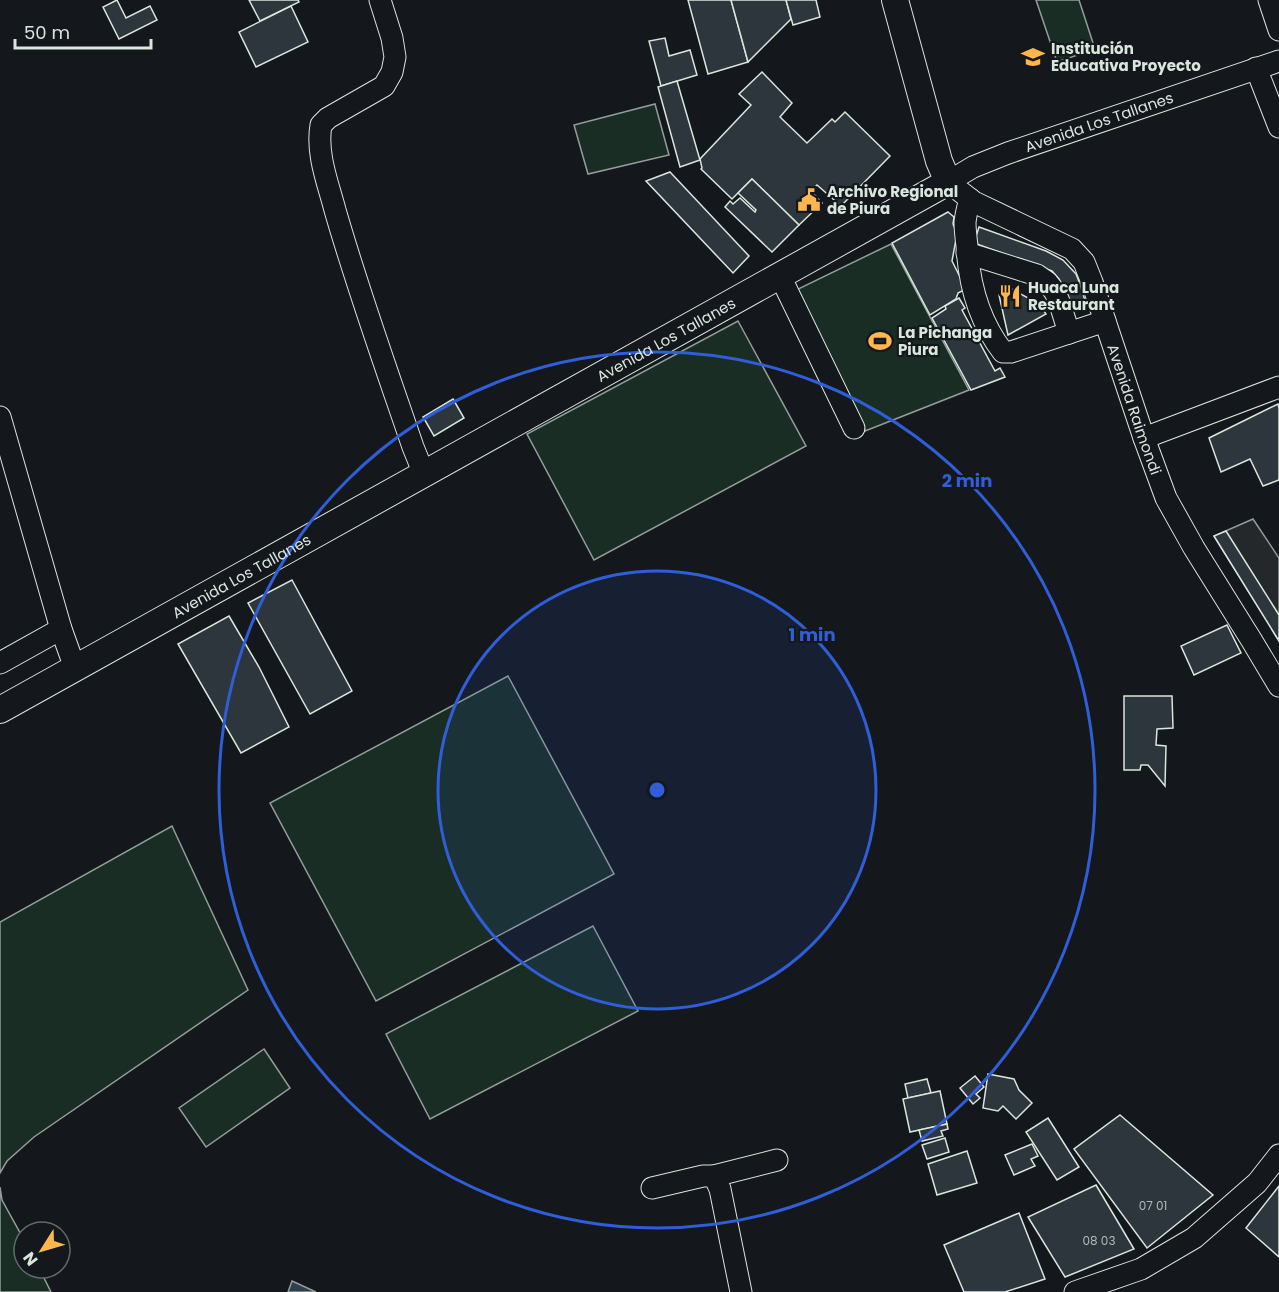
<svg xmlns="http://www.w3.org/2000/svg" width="1279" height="1292" font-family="Poppins,sans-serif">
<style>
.green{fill:#1a2d24;stroke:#939e99;stroke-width:1.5}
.parking{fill:#24282b;stroke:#939e99;stroke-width:1.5}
.water{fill:#2f3f4d;stroke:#939e99;stroke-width:1.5}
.building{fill:#2c363c;stroke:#d8e6dc;stroke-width:1.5}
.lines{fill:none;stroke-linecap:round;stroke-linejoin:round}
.minor-casing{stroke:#d8e6dc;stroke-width:23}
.major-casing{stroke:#d8e6dc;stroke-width:28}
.minor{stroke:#14181c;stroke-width:21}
.major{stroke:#14181c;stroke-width:26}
.ring{fill:none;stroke:#305dd8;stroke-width:3}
.labels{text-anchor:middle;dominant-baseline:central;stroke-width:4.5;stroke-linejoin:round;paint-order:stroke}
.number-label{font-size:12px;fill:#adbab4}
.poi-label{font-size:15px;font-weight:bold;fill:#d8e6dc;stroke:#14181c;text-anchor:start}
.street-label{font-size:15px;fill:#d8e6dc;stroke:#14181c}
.centre{fill:#305dd8;stroke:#14181c;stroke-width:3}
.ring-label{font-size:18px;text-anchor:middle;font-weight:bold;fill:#305dd8;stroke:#14181c;stroke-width:4.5;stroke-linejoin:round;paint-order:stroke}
</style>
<rect width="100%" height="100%" fill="#14181c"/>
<g class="green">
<polygon points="1036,0 1079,0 1095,49 1057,62"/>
<polygon points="655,104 669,155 588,174 574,125"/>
<polygon points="891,244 969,390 860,433 794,291"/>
<polygon points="738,321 806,446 594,560 527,434"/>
<polygon points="508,676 614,874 376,1001 270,803"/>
<polygon points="172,826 248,990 34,1137 7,1161 0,1173 0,922"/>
<polygon points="593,926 638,1011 430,1119 386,1034"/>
<polygon points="264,1049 290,1088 206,1147 179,1108"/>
<polygon points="0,1187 2,1200 24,1240 24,1268 39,1268 51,1292 0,1292"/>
</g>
<polygon class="parking" points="1253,519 1279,558 1279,641 1214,536"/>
<polygon class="water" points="292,1281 316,1292 288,1292"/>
<g class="building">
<polygon points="117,0 126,18 150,6 157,20 119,39 103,7"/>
<polygon points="249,0 298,0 299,2 260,21"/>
<polygon points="688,0 731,0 748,62 708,74"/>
<polygon points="731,0 786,0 791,19 748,62"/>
<polygon points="786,0 816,0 820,17 793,25"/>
<polygon points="291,6 308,42 256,67 239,32"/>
<polygon points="665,38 669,56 690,50 697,75 661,86 649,41"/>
<polygon points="762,72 792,103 780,117 807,143 832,119 835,122 845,112 890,156 841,206 817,185 811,191 822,203 799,225 752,179 732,199 701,169 702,168 700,159 751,105 739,94"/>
<polygon points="677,81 700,160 680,167 658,87"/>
<polygon points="670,172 749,256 733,273 646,181"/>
<polygon points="752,179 799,225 772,252 725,207 730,201 733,204 740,198 755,212 756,210 738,193"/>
<polygon points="948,212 954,217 953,224 957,234 952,261 966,289 958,293 956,299 930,315 892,243"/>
<polygon points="979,227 1046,251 1063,260 1076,274 1080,284 1086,304 1073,310 1059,279 1052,271 974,243"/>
<polygon points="1008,287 1039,304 1046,314 1008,335 999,295"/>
<polygon points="959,298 965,308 962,310 995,371 1000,368 1005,377 971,390 932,318 946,309 945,306"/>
<polygon points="453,399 464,418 434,436 423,417"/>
<polygon points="1278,404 1279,408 1279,480 1263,486 1250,459 1221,472 1209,438"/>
<polygon points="1226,531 1279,615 1279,641 1214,536"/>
<polygon points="292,580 352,691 310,714 248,603"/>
<polygon points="229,616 259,667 289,727 241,753 178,644"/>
<polygon points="1227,625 1241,653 1194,675 1181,646"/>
<polygon points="1124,696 1172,696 1173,728 1157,729 1156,745 1166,746 1165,786 1148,765 1141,765 1140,770 1124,770"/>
<polygon points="988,1074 1014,1079 1019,1090 1032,1103 1016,1119 1003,1106 998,1111 983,1108"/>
<polygon points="975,1076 984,1087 976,1094 980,1098 973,1104 960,1088"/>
<polygon points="927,1079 931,1093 908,1098 905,1084"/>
<polygon points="940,1091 947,1124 910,1132 903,1099"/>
<polygon points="1120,1115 1213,1195 1147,1248 1074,1149"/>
<polygon points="1048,1118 1079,1167 1057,1180 1026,1132"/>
<polygon points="947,1124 948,1129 941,1131 943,1136 922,1141 919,1130"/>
<polygon points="945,1138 949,1152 927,1159 922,1145"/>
<polygon points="1032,1144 1038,1156 1031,1159 1035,1166 1014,1175 1005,1155"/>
<polygon points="967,1151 977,1183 937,1195 928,1164"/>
<polygon points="1096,1185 1134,1249 1065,1277 1028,1217"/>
<polygon points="1279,1186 1279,1257 1246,1228"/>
<polygon points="1019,1213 1045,1279 1005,1292 964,1292 944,1245"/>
</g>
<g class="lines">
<g class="minor-casing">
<g id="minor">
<path d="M380,0L392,38L395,57L392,72L384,86L328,118L321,125C316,154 328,183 335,210C358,290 386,368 413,447L424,474"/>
<polyline points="1269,0 1279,30"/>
<path id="s1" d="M1279,61L1008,153L973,167L948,182L974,202L1072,249L1084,262L1092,282L1144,438L1166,498L1194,548L1252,641L1279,686"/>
<polyline points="1256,68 1279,127"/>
<path d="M970,199C968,206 966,214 965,222C965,230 966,238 967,246C969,285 979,321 1003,352H1011L1105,321"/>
<polyline points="967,253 1037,275 1047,282 1055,292 1060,304 1069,333"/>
<polyline points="780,276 854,428"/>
<polyline points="0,417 61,629 75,668"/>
<polyline points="1144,438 1279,387"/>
<polyline points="0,663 61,629"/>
<polyline points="714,1176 777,1160"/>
<polyline points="652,1188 703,1176 714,1176 720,1189 741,1292"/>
<polyline points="1075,1292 1141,1269 1194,1238 1257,1183 1279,1155"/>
</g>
</g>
<g class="major-casing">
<g id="major">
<path id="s2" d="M0,710L948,182L939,161L895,0"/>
</g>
</g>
<use href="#minor" class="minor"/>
<use href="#major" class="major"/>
</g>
<circle cx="657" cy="790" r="219" fill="#305dd8" fill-opacity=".12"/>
<g class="ring">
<circle cx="657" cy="790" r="219"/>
<circle cx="657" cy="790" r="438"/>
</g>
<defs>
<g id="school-bare" transform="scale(1.8)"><path d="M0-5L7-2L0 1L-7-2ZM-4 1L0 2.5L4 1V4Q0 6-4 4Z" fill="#ffb74d" stroke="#14181c" stroke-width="2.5" paint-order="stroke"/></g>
<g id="civic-bare" transform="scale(1.8)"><path d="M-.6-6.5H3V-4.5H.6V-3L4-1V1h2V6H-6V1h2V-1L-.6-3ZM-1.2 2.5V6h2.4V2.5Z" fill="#ffb74d" stroke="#14181c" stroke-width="2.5" paint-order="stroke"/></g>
<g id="restaurant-bare" transform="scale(1.8)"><path d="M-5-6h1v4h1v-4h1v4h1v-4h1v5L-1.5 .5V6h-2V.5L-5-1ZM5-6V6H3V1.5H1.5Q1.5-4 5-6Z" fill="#ffb74d" stroke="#14181c" stroke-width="2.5" paint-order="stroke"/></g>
<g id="stadium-bare" transform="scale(1.8)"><path d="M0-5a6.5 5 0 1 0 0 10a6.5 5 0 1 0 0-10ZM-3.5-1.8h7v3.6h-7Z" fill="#ffb74d" stroke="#14181c" stroke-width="2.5" paint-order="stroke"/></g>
</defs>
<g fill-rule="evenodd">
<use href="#school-bare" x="1033" y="57"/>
<use href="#civic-bare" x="809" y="200"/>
<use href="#restaurant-bare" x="1010" y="296"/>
<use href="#stadium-bare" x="880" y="341"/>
</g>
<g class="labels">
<g class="number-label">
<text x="1153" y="1205">07 01</text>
<text x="1099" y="1240">08 03</text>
</g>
<g class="poi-label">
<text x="1051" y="48">Institución<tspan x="1051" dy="17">Educativa Proyecto</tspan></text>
<text x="827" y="191">Archivo Regional<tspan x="827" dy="17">de Piura</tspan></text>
<text x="1028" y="287">Huaca Luna<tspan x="1028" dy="17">Restaurant</tspan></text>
<text x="898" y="332">La Pichanga<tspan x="898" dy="17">Piura</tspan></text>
</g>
<g class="street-label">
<text transform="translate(1099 122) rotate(-19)">Avenida Los Tallanes</text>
<text stroke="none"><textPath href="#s2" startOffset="762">Avenida Los Tallanes</textPath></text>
<text stroke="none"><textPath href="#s1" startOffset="668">Avenida Raimondi</textPath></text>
<text stroke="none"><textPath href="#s2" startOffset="276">Avenida Los Tallanes</textPath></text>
</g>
</g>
<circle cx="657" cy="790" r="9" class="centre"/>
<g class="ring-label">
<text x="967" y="487">2 min</text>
<text x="812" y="641">1 min</text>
</g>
<g transform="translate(42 1250) rotate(233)"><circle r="28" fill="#14181c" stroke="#626a69" stroke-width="1.5"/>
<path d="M0-4.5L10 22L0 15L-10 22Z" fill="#ffb74d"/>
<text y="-9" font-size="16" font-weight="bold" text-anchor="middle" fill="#d8e6dc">N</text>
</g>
<path d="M15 39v9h136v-9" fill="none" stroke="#d8e6dc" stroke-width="3"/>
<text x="24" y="39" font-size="18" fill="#d8e6dc" stroke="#14181c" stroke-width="4.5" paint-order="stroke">50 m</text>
</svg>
